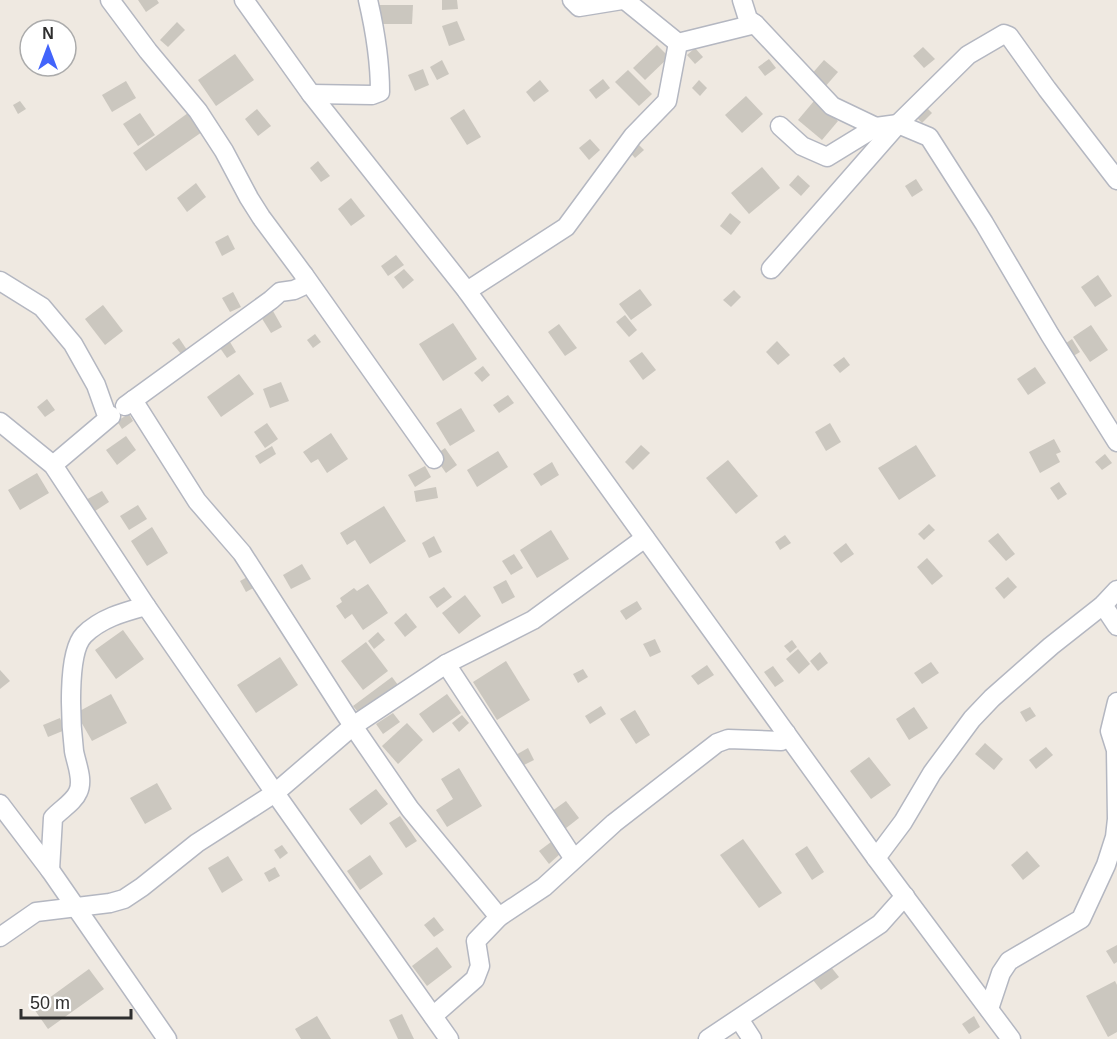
<svg xmlns="http://www.w3.org/2000/svg" width="1117" height="1039" font-family="Helvetica,sans-serif">
<style>
.building{fill:#cbc7bf}
.lines{fill:none;stroke-linecap:round;stroke-linejoin:round}
.minor-casing{stroke:#b4b7c1;stroke-width:21}
.minor{stroke:#fff;stroke-width:18}
</style>
<rect width="100%" height="100%" fill="#efe9e1"/>
<g class="building">
<polygon points="138,0 157,0 159,3 146,12"/>
<polygon points="442,0 457,0 458,9 442,10"/>
<polygon points="379,5 413,5 412,24 378,24"/>
<polygon points="457,21 465,40 449,46 442,26"/>
<polygon points="177,22 185,30 168,47 160,40"/>
<polygon points="657,45 669,57 645,80 633,68"/>
<polygon points="923,47 935,59 924,68 913,56"/>
<polygon points="695,48 703,57 695,64 687,55"/>
<polygon points="235,54 254,80 216,106 198,80"/>
<polygon points="769,59 776,68 765,76 758,67"/>
<polygon points="442,60 449,74 437,80 430,67"/>
<polygon points="824,60 838,72 824,88 810,76"/>
<polygon points="423,69 429,85 415,91 408,75"/>
<polygon points="628,70 652,94 639,106 615,82"/>
<polygon points="603,79 610,88 596,99 589,90"/>
<polygon points="540,80 549,91 534,102 526,92"/>
<polygon points="699,80 707,88 700,96 692,88"/>
<polygon points="126,81 136,98 112,112 102,95"/>
<polygon points="746,96 763,114 742,133 725,115"/>
<polygon points="20,101 26,109 18,114 13,105"/>
<polygon points="814,101 838,121 822,140 798,120"/>
<polygon points="923,104 932,113 922,123 913,114"/>
<polygon points="257,109 271,126 258,136 245,119"/>
<polygon points="464,109 481,137 467,145 450,118"/>
<polygon points="140,113 155,135 138,146 123,124"/>
<polygon points="188,113 202,132 146,171 133,153"/>
<polygon points="590,139 600,150 589,160 579,148"/>
<polygon points="635,141 644,150 635,158 627,149"/>
<polygon points="318,161 330,176 321,182 310,168"/>
<polygon points="762,167 780,188 749,214 731,193"/>
<polygon points="798,175 810,186 801,196 789,185"/>
<polygon points="916,179 923,190 912,197 905,186"/>
<polygon points="196,183 206,197 187,212 177,198"/>
<polygon points="351,198 365,216 351,226 338,209"/>
<polygon points="730,213 741,222 731,235 720,226"/>
<polygon points="228,235 235,249 222,256 215,242"/>
<polygon points="396,255 404,265 388,276 381,266"/>
<polygon points="404,269 414,280 403,289 394,277"/>
<polygon points="1098,275 1112,296 1095,307 1081,287"/>
<polygon points="640,289 652,305 631,320 619,304"/>
<polygon points="734,290 741,297 731,307 723,300"/>
<polygon points="233,292 241,307 230,312 222,298"/>
<polygon points="103,305 123,331 105,345 85,319"/>
<polygon points="273,311 282,327 271,333 261,317"/>
<polygon points="625,315 637,330 629,337 616,322"/>
<polygon points="453,323 477,359 443,381 419,344"/>
<polygon points="559,324 577,348 565,356 548,332"/>
<polygon points="1091,325 1108,350 1090,362 1073,337"/>
<polygon points="315,334 321,342 313,348 307,340"/>
<polygon points="179,338 187,350 181,354 172,343"/>
<polygon points="1072,339 1080,352 1070,358 1062,346"/>
<polygon points="777,341 790,355 778,365 766,352"/>
<polygon points="230,342 236,352 227,358 220,348"/>
<polygon points="642,352 656,370 643,380 629,361"/>
<polygon points="844,357 850,365 840,373 833,365"/>
<polygon points="483,366 490,375 482,382 474,373"/>
<polygon points="1035,367 1046,383 1028,395 1017,379"/>
<polygon points="239,374 254,394 221,417 207,397"/>
<polygon points="281,382 289,401 270,408 263,389"/>
<polygon points="508,395 514,403 499,413 493,405"/>
<polygon points="47,399 55,410 45,417 37,407"/>
<polygon points="461,408 475,431 450,446 436,423"/>
<polygon points="129,414 133,421 122,429 117,421"/>
<polygon points="267,423 278,439 265,448 254,432"/>
<polygon points="830,423 841,442 826,451 815,432"/>
<polygon points="331,433 348,459 327,473 318,459 311,463 303,452"/>
<polygon points="126,436 136,450 117,465 106,450"/>
<polygon points="1054,439 1061,452 1056,454 1060,462 1040,473 1029,452"/>
<polygon points="641,445 650,453 633,470 625,462"/>
<polygon points="916,445 936,476 899,500 878,468"/>
<polygon points="272,446 276,454 260,464 255,456"/>
<polygon points="445,448 457,465 446,473 434,456"/>
<polygon points="498,451 508,467 477,487 467,470"/>
<polygon points="1105,454 1112,463 1102,470 1095,462"/>
<polygon points="728,460 758,496 736,514 706,478"/>
<polygon points="552,462 559,475 541,486 533,474"/>
<polygon points="425,466 431,477 415,487 408,475"/>
<polygon points="37,473 49,493 20,510 8,490"/>
<polygon points="1059,482 1067,494 1058,500 1050,488"/>
<polygon points="436,487 438,498 416,502 414,491"/>
<polygon points="102,491 109,502 92,513 84,501"/>
<polygon points="138,505 147,519 129,530 120,516"/>
<polygon points="384,506 406,541 370,564 355,540 347,545 340,533"/>
<polygon points="929,524 935,530 924,540 918,534"/>
<polygon points="152,527 168,553 147,566 131,541"/>
<polygon points="551,530 569,559 537,578 520,550"/>
<polygon points="998,533 1015,554 1006,561 988,541"/>
<polygon points="785,535 791,543 780,550 775,542"/>
<polygon points="434,536 442,552 429,558 422,543"/>
<polygon points="846,543 854,554 841,563 833,553"/>
<polygon points="514,554 523,568 511,575 502,561"/>
<polygon points="927,558 943,576 932,585 917,567"/>
<polygon points="302,564 311,579 291,589 283,575"/>
<polygon points="251,575 257,586 246,592 240,581"/>
<polygon points="1008,577 1017,587 1004,599 995,588"/>
<polygon points="506,580 515,597 502,604 493,587"/>
<polygon points="368,584 388,613 363,630 352,614 345,619 336,606 342,602 340,598 354,588 357,591"/>
<polygon points="444,587 452,597 437,608 429,597"/>
<polygon points="465,595 481,616 459,634 442,613"/>
<polygon points="637,601 642,609 626,620 620,611"/>
<polygon points="406,613 417,627 405,637 394,623"/>
<polygon points="123,630 144,659 116,679 95,650"/>
<polygon points="378,632 385,640 374,649 368,641"/>
<polygon points="655,639 661,652 650,657 643,644"/>
<polygon points="792,640 797,647 790,653 784,646"/>
<polygon points="366,642 388,671 363,690 341,661"/>
<polygon points="798,649 810,664 799,674 786,659"/>
<polygon points="820,652 828,663 818,671 810,661"/>
<polygon points="280,657 298,685 256,713 237,685"/>
<polygon points="506,661 530,700 497,720 473,682"/>
<polygon points="931,662 939,673 922,684 914,673"/>
<polygon points="707,665 714,675 698,685 691,676"/>
<polygon points="773,666 784,681 775,687 764,672"/>
<polygon points="583,669 588,677 578,683 573,674"/>
<polygon points="0,670 10,681 0,689"/>
<polygon points="392,677 401,689 362,717 353,706"/>
<polygon points="111,694 127,723 92,741 76,713"/>
<polygon points="447,694 461,713 433,733 419,714"/>
<polygon points="601,706 606,714 590,724 585,716"/>
<polygon points="914,707 928,728 909,740 896,719"/>
<polygon points="1030,707 1036,716 1026,722 1020,712"/>
<polygon points="635,710 650,735 636,744 620,719"/>
<polygon points="393,713 400,722 383,734 376,724"/>
<polygon points="462,715 469,723 459,732 452,723"/>
<polygon points="60,718 65,730 48,737 43,725"/>
<polygon points="407,723 423,740 398,764 382,746"/>
<polygon points="985,743 1003,759 994,770 975,754"/>
<polygon points="1046,747 1053,755 1036,769 1029,760"/>
<polygon points="528,748 534,760 520,767 514,756"/>
<polygon points="869,757 891,785 871,799 850,771"/>
<polygon points="459,768 482,806 447,827 436,810 453,799 441,779"/>
<polygon points="157,783 172,809 145,824 130,798"/>
<polygon points="376,789 388,804 361,825 349,809"/>
<polygon points="566,801 579,818 561,832 548,814"/>
<polygon points="400,816 417,841 406,848 389,823"/>
<polygon points="743,839 782,893 759,908 720,855"/>
<polygon points="551,842 560,854 549,864 539,851"/>
<polygon points="282,845 288,853 280,859 274,850"/>
<polygon points="807,846 824,872 812,880 795,854"/>
<polygon points="1027,851 1040,866 1023,880 1011,865"/>
<polygon points="370,855 383,874 360,890 347,871"/>
<polygon points="228,856 243,880 222,893 208,868"/>
<polygon points="275,867 280,876 269,882 264,873"/>
<polygon points="434,917 444,930 434,937 424,925"/>
<polygon points="1117,945 1117,962 1114,964 1106,951"/>
<polygon points="437,947 452,967 427,986 412,966"/>
<polygon points="827,962 839,977 821,990 809,975"/>
<polygon points="89,969 104,989 48,1029 34,1009"/>
<polygon points="1115,981 1117,985 1117,1032 1108,1037 1086,996"/>
<polygon points="402,1014 414,1039 398,1039 389,1020"/>
<polygon points="317,1016 331,1039 301,1039 295,1029"/>
<polygon points="974,1016 980,1027 969,1034 962,1024"/>
</g>
<g class="lines">
<g class="minor-casing">
<g id="minor">
<polyline points="110,0 148,51 198,111 224,151 249,198 261,217 304,275 434,459"/>
<polyline points="244,0 311,94 467,291 876,858 1011,1039"/>
<polyline points="572,0 579,7 622,0"/>
<polyline points="625,0 678,43 755,24"/>
<polyline points="742,0 748,19 755,24 832,106 876,127"/>
<path d="M311,94L372,95L380,92C380,61 375,30 368,0"/>
<polyline points="780,126 802,146 827,157 876,127 898,124 929,137 984,223 1050,335 1117,442"/>
<polyline points="771,269 898,124 968,55 1004,34 1009,36 1047,89 1117,180"/>
<polyline points="0,281 42,307 73,344 96,385 106,413 111,416 53,465"/>
<polyline points="467,291 566,227 633,136 667,101 678,43"/>
<polyline points="133,400 197,501 242,553 353,726 410,809 499,917"/>
<polyline points="125,406 271,300 280,292 294,290 307,284 304,275"/>
<polyline points="0,422 53,465 146,606 275,793 449,1039"/>
<polyline points="1103,605 1117,626"/>
<polyline points="446,664 574,859"/>
<polyline points="0,804 50,870 167,1039"/>
<polyline points="876,858 903,822 932,773 972,719 992,698 1051,646 1103,605 1117,590"/>
<path d="M50,870L53,818C60,810 74,802 78,792C84,780 76,763 74,751C71,727 66,653 84,635C101,618 124,612 146,606"/>
<polyline points="0,937 36,912 110,903 124,899 142,887 197,843 275,793 353,726 446,664 533,620 645,538"/>
<polyline points="989,1009 1001,973 1009,961 1081,919 1106,865 1115,837 1117,819 1116,750 1110,731 1117,702"/>
<polyline points="433,1016 475,979 480,966 476,941 499,917 544,887 614,823 717,743 728,739 781,741 786,733"/>
<polyline points="739,1019 752,1039"/>
<polyline points="708,1039 880,924 905,896"/>
</g>
</g>
<use href="#minor" class="minor"/>
</g>
<g transform="translate(48 48)"><circle r="28" fill="#ffffff" stroke="#ababab" stroke-width="1.5"/>
<path d="M0-4.5L10 22L0 15L-10 22Z" fill="#4264fb"/>
<text y="-9" font-size="16" font-weight="bold" text-anchor="middle" fill="#2e2e2e">N</text>
</g>
<path d="M21 1009v9h110v-9" fill="none" stroke="#2e2e2e" stroke-width="3"/>
<text x="30" y="1009" font-size="18" fill="#2e2e2e" stroke="#ffffff" stroke-width="4.5" paint-order="stroke">50 m</text>
</svg>
